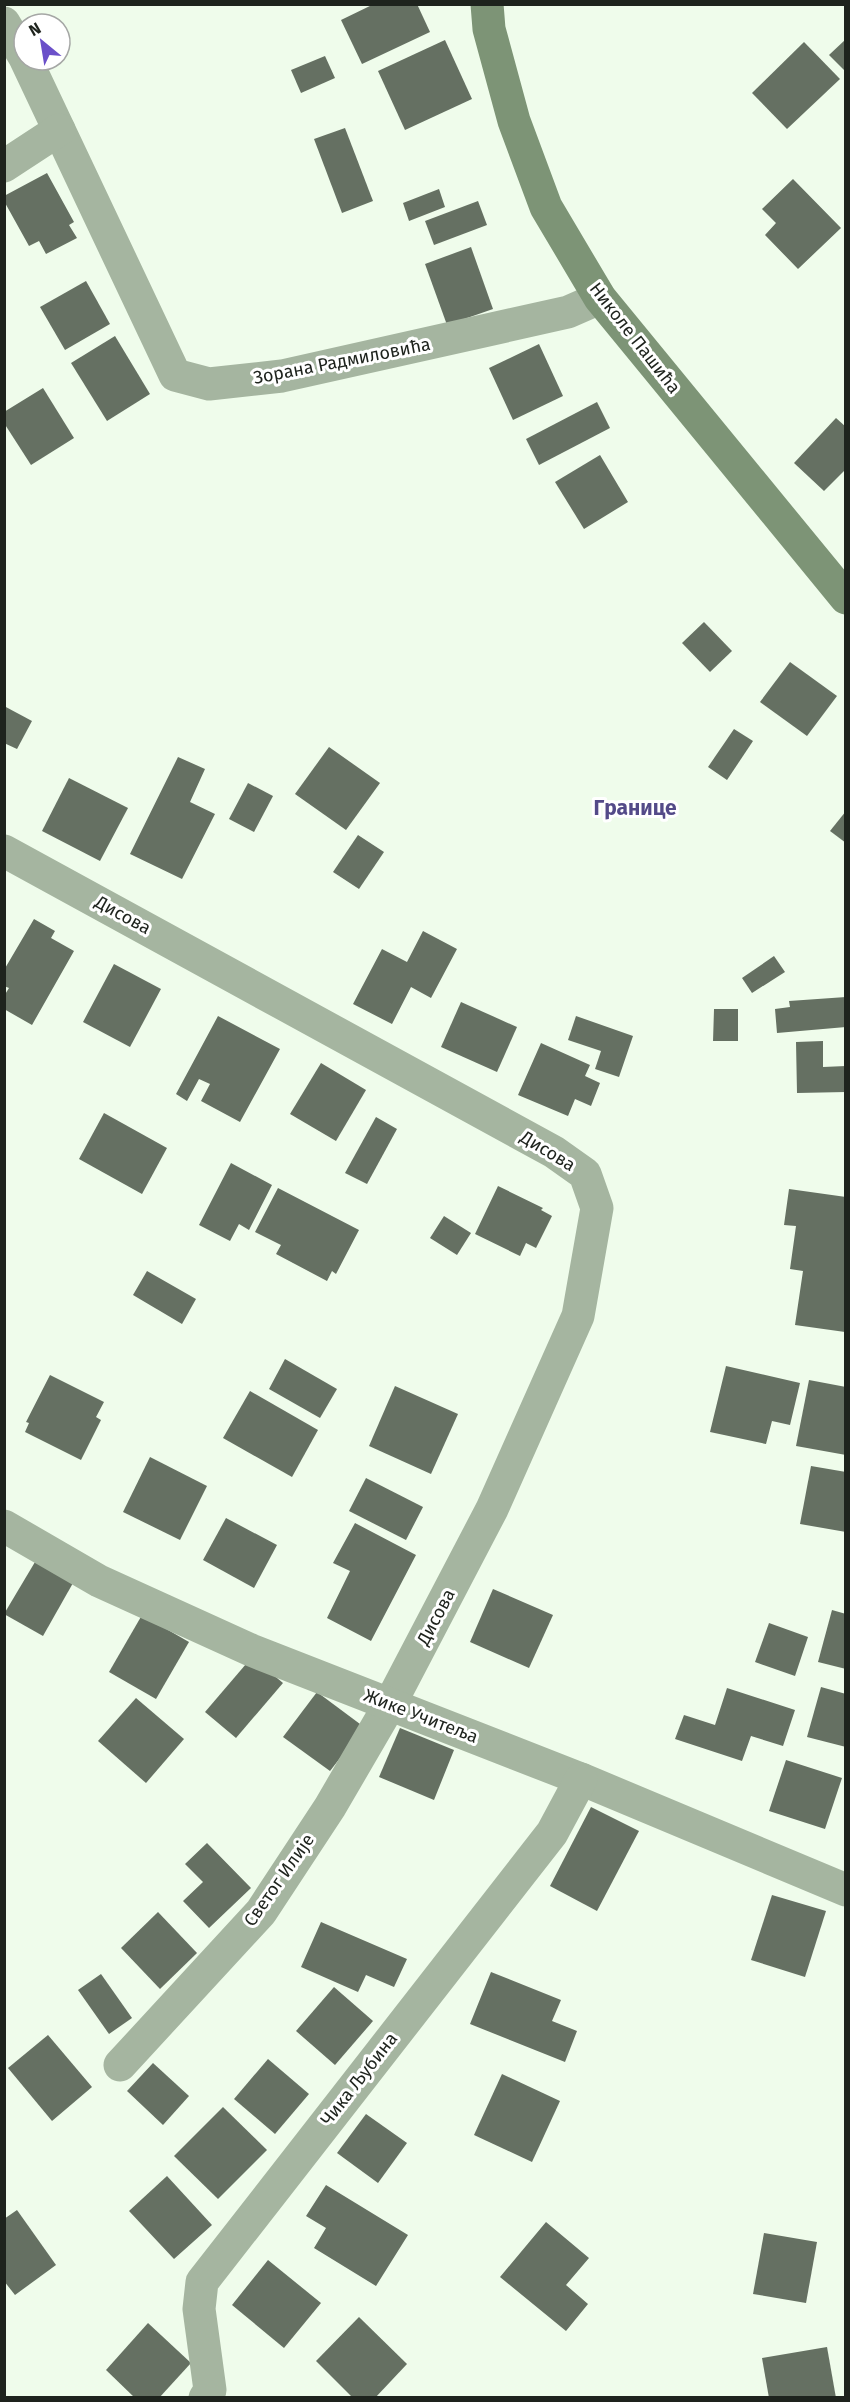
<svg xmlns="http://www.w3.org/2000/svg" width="850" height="2402" font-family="'Fira Sans',sans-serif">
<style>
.building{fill:#657062}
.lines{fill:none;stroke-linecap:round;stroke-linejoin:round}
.street{stroke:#a5b5a0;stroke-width:33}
.secondary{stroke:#7d9476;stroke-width:33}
.labels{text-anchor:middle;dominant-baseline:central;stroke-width:6;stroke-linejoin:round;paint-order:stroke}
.street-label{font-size:18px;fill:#1e231d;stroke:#fff}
.quarter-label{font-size:21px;font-weight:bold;fill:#534a88;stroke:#fff}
</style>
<rect width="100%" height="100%" fill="#effceb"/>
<g class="building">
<polygon points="374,4 417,4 430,32 362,64 341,20"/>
<polygon points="846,39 846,72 829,55"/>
<polygon points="445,40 472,99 405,130 378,71"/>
<polygon points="804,42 840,79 787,129 752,93"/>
<polygon points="325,56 335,78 301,93 291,70"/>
<polygon points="345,128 373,201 342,213 314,139"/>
<polygon points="47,173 74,222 69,225 77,238 46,254 39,241 29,246 4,201 4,196"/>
<polygon points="793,179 841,228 798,269 765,235 776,223 762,209"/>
<polygon points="439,189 445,207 409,221 403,203"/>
<polygon points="478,201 487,225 434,245 425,221"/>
<polygon points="471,247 493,309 447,325 425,264"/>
<polygon points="86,281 110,324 65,350 40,307"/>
<polygon points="115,336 150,394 107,421 71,363"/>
<polygon points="539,344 563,396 513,420 489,368"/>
<polygon points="43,388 74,438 31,465 4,423 4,412"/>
<polygon points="597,402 610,428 539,465 526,439"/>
<polygon points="836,418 846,427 846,469 824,491 794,463"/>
<polygon points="600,455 628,502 584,529 555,482"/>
<polygon points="704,622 732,651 710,672 682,643"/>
<polygon points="790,662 837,696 807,736 760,702"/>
<polygon points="4,706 32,721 17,749 4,743"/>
<polygon points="734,729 753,741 727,780 708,767"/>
<polygon points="329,747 380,783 346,830 295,794"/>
<polygon points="178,757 205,769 190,802 215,814 182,879 130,854"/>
<polygon points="69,778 128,808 100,861 42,831"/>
<polygon points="248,783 273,796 254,832 229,819"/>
<polygon points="846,811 846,843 830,831"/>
<polygon points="358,835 384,852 359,889 333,872"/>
<polygon points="34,919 55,931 51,938 74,951 32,1025 4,1009 4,996 9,988 4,986 4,970"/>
<polygon points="423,931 457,949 431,998 411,987 392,1024 353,1004 382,949 407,962"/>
<polygon points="774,956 785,972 752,993 742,978"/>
<polygon points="114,964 161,989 130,1047 83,1022"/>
<polygon points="846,997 846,1027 777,1033 775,1009 790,1007 789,1001"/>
<polygon points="461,1002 517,1027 497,1072 441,1047"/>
<polygon points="714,1009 738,1009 738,1041 713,1041"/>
<polygon points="218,1016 280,1049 240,1122 201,1101 210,1084 199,1079 187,1101 176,1094"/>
<polygon points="576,1016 633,1036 619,1077 595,1069 601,1051 568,1040"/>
<polygon points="823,1041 823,1067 846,1066 846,1092 797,1093 796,1042"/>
<polygon points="541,1043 590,1065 585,1076 600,1083 591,1106 575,1099 568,1116 518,1095"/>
<polygon points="321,1063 366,1090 336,1141 290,1114"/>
<polygon points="104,1113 167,1148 142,1194 79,1159"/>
<polygon points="376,1117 397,1129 367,1184 345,1173"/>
<polygon points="231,1163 272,1185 249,1230 239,1224 230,1241 199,1225"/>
<polygon points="498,1186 543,1208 541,1210 552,1216 536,1248 526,1243 520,1256 475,1234"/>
<polygon points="278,1188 359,1230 336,1274 332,1271 327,1281 276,1254 281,1245 255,1232"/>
<polygon points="789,1189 846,1197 845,1332 795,1325 803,1271 790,1269 796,1226 784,1225"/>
<polygon points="444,1216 471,1233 457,1255 430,1238"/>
<polygon points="147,1271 196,1299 182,1324 133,1295"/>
<polygon points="285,1359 337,1389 320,1418 269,1389"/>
<polygon points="726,1366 800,1383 790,1425 772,1421 766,1444 710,1432"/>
<polygon points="50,1375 104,1402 96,1417 101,1420 81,1460 25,1432 29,1423 26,1422"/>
<polygon points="809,1380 846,1387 846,1455 796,1446"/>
<polygon points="395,1386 458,1414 431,1474 369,1446"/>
<polygon points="250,1391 318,1430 292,1477 223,1438"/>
<polygon points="150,1457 207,1486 180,1540 123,1512"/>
<polygon points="811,1466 846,1472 846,1532 800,1524"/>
<polygon points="366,1478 423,1507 406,1540 349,1511"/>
<polygon points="226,1518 277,1545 254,1588 203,1560"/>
<polygon points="355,1523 416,1555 371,1641 327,1618 350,1571 333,1563"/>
<polygon points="35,1562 73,1583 43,1636 4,1614"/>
<polygon points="493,1589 553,1615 529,1668 470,1642"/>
<polygon points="832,1610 846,1614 846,1669 818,1662"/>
<polygon points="142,1615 189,1642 156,1699 109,1672"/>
<polygon points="769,1623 808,1637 795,1676 755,1662"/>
<polygon points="252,1657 283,1683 236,1738 205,1712"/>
<polygon points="821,1687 846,1694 846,1747 807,1737"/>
<polygon points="727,1688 795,1710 783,1746 751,1736 742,1761 675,1739 684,1715 715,1725"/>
<polygon points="317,1692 364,1727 330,1771 283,1737"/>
<polygon points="136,1698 184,1739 146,1783 98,1741"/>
<polygon points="400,1728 454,1750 434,1800 379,1777"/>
<polygon points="786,1760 842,1778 825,1829 769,1811"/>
<polygon points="591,1807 639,1831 597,1911 550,1886"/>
<polygon points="207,1843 251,1888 209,1928 183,1901 203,1882 185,1864"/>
<polygon points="772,1895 826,1911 805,1977 751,1960"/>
<polygon points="158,1912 197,1953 160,1989 121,1948"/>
<polygon points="321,1922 407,1959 394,1987 366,1975 358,1992 301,1967"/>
<polygon points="491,1972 561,2000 552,2021 577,2031 565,2062 470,2024"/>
<polygon points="101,1974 132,2018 109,2034 78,1990"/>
<polygon points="334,1987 373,2021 335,2065 296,2031"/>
<polygon points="48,2035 92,2087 52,2121 8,2068"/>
<polygon points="268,2059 309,2094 275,2134 234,2099"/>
<polygon points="153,2063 189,2096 163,2125 127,2091"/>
<polygon points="502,2074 560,2101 532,2162 474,2135"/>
<polygon points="223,2107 267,2150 218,2199 174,2156"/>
<polygon points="366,2114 407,2143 378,2183 337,2153"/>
<polygon points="167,2176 212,2225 174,2259 129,2211"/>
<polygon points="326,2185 408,2235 376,2286 314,2248 326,2228 306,2216"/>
<polygon points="17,2210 56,2265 15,2295 4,2281 4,2219"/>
<polygon points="546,2222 589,2258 566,2285 588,2304 566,2331 500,2277"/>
<polygon points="764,2233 817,2242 806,2303 753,2294"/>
<polygon points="268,2260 321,2303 284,2348 232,2305"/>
<polygon points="359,2317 407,2364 375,2398 353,2398 316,2361"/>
<polygon points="148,2323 191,2363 159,2398 135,2398 106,2370"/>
<polygon points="827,2347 836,2398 769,2398 762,2358"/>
</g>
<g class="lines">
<g class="street">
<polyline points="4,23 24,56"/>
<polyline points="26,60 175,375 209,384 282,376 568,312 600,298"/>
<polyline points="4,166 59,130"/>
<polyline points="4,851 554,1152 585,1174 597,1208 578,1316 492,1509 390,1704 330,1807 261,1912 120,2065"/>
<polyline points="4,1526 99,1581 251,1650 581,1779 846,1890"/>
<polyline points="205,2398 210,2390 199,2309 202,2282 552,1833 581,1779"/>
</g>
<polyline class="secondary" points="487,4 489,29 514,121 546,207 600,298 846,598"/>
</g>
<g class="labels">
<g class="street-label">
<text transform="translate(635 338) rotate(52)">Николе Пашића</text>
<text transform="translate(342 361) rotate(-11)">Зорана Радмиловића</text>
<text transform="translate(123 915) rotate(29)">Дисова</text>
<text transform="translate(548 1151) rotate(31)">Дисова</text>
<text transform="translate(436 1617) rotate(-62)">Дисова</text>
<text transform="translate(421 1716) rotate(21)">Жике Учитеља</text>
<text transform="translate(279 1880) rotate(-55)">Светог Илије</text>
<text transform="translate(359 2079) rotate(-52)">Чика Љубина</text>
</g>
<g class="quarter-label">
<text x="635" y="808">Границе</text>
</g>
</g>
<rect width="850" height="2402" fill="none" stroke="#1e231d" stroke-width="12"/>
<g transform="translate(42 42) rotate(330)"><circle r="28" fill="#ffffff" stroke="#a5a7a5" stroke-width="1.5"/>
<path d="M0-4.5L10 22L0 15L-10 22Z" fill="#6b50c9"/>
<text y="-9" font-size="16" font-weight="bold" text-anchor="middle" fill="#1e231d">N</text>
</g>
</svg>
